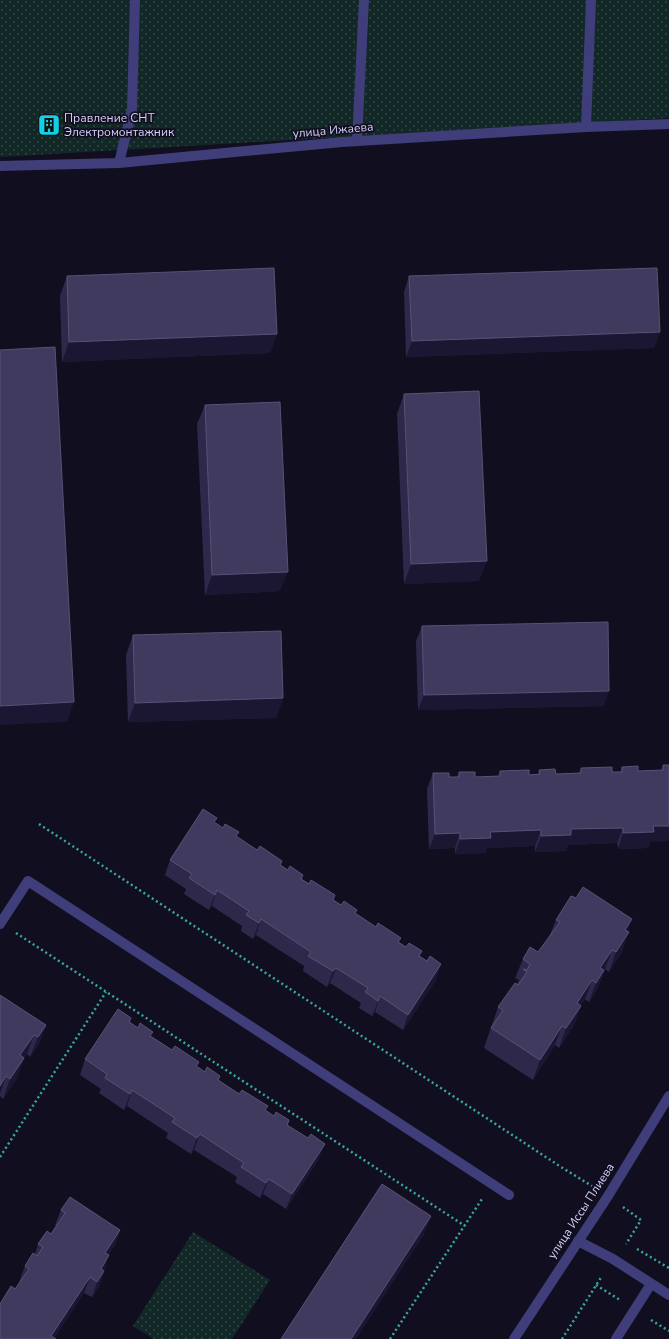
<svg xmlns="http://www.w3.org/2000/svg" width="669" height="1339" font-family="'Nunito Sans',sans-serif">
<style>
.green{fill:url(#green-dots)}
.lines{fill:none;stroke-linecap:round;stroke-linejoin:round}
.path{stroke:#37a8a1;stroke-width:2.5;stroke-dasharray:2 3;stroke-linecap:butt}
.lane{stroke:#3f3d7a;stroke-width:10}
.street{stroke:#3f3d7a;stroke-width:10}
.wall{fill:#2e294b}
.shaded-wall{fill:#1b1632}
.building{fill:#403a5e;stroke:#575277}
.labels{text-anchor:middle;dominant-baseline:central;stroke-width:3.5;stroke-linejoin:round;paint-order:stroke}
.poi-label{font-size:12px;fill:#d4cffb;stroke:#110e1f;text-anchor:start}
.street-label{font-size:12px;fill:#d4cffb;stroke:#110e1f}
</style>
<defs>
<pattern id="green-dots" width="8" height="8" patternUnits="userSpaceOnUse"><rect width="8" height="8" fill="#122827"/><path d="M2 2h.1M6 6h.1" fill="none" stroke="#344647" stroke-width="1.8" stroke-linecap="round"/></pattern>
</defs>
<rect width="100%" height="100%" fill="#110e1f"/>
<g class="green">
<polygon points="0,0 669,0 669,118 0,157"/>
<polygon points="193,1232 270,1280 232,1339 154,1339 133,1326"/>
</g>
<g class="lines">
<g class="path">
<polyline points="39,824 561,1167 592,1186"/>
<polyline points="16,933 465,1226"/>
<polyline points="0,1157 106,992"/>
<polyline points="623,1207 641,1220 626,1244"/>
<polyline points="637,1249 669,1268"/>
<polyline points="596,1285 620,1300"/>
<polyline points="651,1320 669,1331"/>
<polyline points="390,1339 482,1199"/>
<polyline points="562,1339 602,1276"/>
</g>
<g class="lane">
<polyline points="586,127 591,0"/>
<polyline points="357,141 364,0"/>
<polyline points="119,163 132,109 135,0"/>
<polyline points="0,166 119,163 342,142 586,127 669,124"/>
<polyline points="0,924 28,881 509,1195"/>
</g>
<g class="street">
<polyline points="578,1241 613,1259 669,1295"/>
<polyline points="514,1339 608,1196 669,1096"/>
<polyline points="616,1339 651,1284"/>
</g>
</g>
<g class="wall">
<polygon points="43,115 58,126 56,130 42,131 41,119"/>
<polygon points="67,276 277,334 270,353 62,362 60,296"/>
<polygon points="409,276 660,332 654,348 406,357 404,292"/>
<polygon points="404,394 479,581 404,584 397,414"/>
<polygon points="205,405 280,591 205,595 197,424"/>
<polygon points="422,626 604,706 418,710 416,641"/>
<polygon points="133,635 283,698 276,718 128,722 126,655"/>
<polygon points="663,765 669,765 650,842 648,848 618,849 617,843 568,845 566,851 535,852 535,846 487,848 485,853 455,854 455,848 429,849 427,789 433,773 449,777 457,777 459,772 475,777 498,776 500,771 529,775 538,774 539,770 556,774 579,773 581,768 612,772 620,772 622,767 638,771 661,770"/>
<polygon points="215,823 257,850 282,861 281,865 288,870 303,875 302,879 420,956 436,980 403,1030 375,1012 372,1016 359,1008 361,1003 330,983 327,987 303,971 304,966 256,935 253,939 241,931 242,926 212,906 209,910 184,894 186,889 165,875 170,860"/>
<polygon points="556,920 627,931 622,952 609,972 605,969 597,990 589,1002 585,999 581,1005 574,1025 559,1048 555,1045 533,1080 484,1048 498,1007 517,984 519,980 515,978 523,959 538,952 549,937"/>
<polygon points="0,995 46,1025 39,1044 30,1057 27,1054 24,1058 17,1078 3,1099 0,1096"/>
<polygon points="131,1018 130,1022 172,1050 199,1062 197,1066 274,1116 289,1120 288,1125 319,1159 286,1209 263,1194 260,1198 235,1182 237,1177 194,1150 191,1154 166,1138 168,1133 127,1106 124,1110 99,1093 101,1089 80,1075 85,1059"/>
<polygon points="61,1210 120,1230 115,1245 108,1255 104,1271 99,1287 92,1297 84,1293 54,1338 0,1339 15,1289 20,1282 19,1282 25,1266 35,1254 38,1244 51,1234 56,1226 55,1225"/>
</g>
<g class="shaded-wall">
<polygon points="43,126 58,126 56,130 42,131"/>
<polygon points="660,332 654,348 406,357 412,341"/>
<polygon points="277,334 270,353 62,362 69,342"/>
<polygon points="487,561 479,581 404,584 411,564"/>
<polygon points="288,572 280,591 205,595 212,575"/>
<polygon points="609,691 604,706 418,710 424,695"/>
<polygon points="283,698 276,718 128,722 135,703"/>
<polygon points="74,702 67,722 0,725 0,706"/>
<polygon points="653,826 669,826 669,841 650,842 648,848 618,849 623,833"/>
<polygon points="623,828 617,843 568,845 566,851 535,852 541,836 571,829"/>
<polygon points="541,830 535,846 487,848 485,853 455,854 460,839 490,832"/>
<polygon points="460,833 455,848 429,849 435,834"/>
<polygon points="217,890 212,906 209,910"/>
<polygon points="261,919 256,935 253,939 259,923"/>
<polygon points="632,919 625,938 625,930"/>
<polygon points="629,932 622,952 609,972 616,952"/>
<polygon points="612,950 605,969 596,982 600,968"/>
<polygon points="441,964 436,980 403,1030 408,1015"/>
<polygon points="336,968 330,983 327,987 333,971"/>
<polygon points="604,970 597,990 589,1002 596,983"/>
<polygon points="592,980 585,999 570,1023 577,1003"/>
<polygon points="380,996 375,1012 372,1016"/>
<polygon points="581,1006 574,1025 559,1048 566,1028"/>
<polygon points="46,1025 39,1044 30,1057 38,1037"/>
<polygon points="562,1026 555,1045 533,1080 540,1060"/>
<polygon points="34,1035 27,1054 13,1075 20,1055"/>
<polygon points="24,1058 17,1078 3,1099 10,1079"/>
<polygon points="6,1076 0,1094 0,1086"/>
<polygon points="132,1090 127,1106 124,1110 130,1094"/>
<polygon points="200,1134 194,1150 191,1154 197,1138"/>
<polygon points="325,1144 319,1159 286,1209 292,1194"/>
<polygon points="269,1179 263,1194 260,1198 266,1183"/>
<polygon points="431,1216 424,1235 356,1339 351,1339"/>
<polygon points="120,1230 115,1245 100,1268 105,1253"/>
<polygon points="109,1255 104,1271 101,1269"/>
<polygon points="104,1271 99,1287 92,1297 97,1282"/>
<polygon points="90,1277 84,1293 54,1339 51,1336"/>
</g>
<g class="building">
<polygon points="57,114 58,126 43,126 43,115"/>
<polygon points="274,268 277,334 69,342 67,276"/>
<polygon points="657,268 660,332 412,341 409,276"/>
<polygon points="55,347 74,702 0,706 0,350"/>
<polygon points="479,391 487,561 411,564 404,394"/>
<polygon points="280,402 288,572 212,575 205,405"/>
<polygon points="608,622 609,691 424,695 422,626"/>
<polygon points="281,631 283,698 135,703 133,635"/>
<polygon points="663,765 669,765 669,826 653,826 654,832 623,833 623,828 571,829 571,835 541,836 541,830 490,832 491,838 460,839 460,833 435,834 433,773 449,773 449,777 459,777 459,772 475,772 475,777 500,776 500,771 529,770 529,775 540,774 539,770 555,769 556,774 581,773 581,768 612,767 612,772 622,772 622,767 638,766 638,771 663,770"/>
<polygon points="203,809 217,818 214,822 223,828 225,824 239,832 236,836 257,850 260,846 282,861 280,865 288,870 290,866 303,875 301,879 309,884 311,880 335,895 333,900 341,905 344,901 357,910 355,913 376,927 378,923 401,938 398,942 406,947 409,943 422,951 419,956 427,961 430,956 441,964 408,1015 380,996 378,1001 365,992 368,988 336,968 333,971 308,956 311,952 261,919 259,923 246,915 249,911 217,890 215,895 189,878 192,874 170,860"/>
<polygon points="583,887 632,919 625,930 629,932 616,952 612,950 600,968 604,970 596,983 592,980 577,1003 581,1006 566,1028 562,1026 540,1060 491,1028 503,1010 498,1007 515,983 518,985 527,972 523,969 527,970 530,964 523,959 530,947 538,952 560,922 556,920 571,896 576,898"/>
<polygon points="0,995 46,1025 38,1037 34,1035 20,1055 24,1058 10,1079 6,1076 0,1086"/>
<polygon points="118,1009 131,1018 129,1022 138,1028 140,1023 153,1032 150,1036 172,1050 175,1046 199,1062 196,1066 205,1072 207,1067 220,1076 218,1080 239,1094 242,1090 268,1106 265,1110 274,1116 276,1112 289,1120 287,1125 308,1138 311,1134 325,1144 292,1194 269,1179 266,1183 241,1167 244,1163 200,1134 197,1138 172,1122 175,1118 132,1090 130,1094 105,1078 107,1074 85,1059"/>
<polygon points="382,1184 431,1216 351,1339 281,1339"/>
<polygon points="70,1197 120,1230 105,1253 109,1255 101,1269 104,1271 97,1282 90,1277 51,1336 56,1339 0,1339 0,1304 11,1286 15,1289 29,1269 25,1266 33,1253 37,1256 43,1247 38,1244 47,1231 51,1234 65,1213 61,1210"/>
</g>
<defs>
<g id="building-square" transform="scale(1.15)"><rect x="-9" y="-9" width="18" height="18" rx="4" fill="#11d1e5" stroke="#110e1f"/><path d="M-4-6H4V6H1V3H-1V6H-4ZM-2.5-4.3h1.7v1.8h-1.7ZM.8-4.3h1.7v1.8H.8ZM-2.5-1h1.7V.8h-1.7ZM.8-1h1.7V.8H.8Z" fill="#111"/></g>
</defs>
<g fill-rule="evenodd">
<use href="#building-square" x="49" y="125"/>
</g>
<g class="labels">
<g class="poi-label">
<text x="64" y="118">Правление СНТ<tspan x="64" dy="14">Электромонтажник</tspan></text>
</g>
<g class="street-label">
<text transform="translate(333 130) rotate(-5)">улица Ижаева</text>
<text transform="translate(581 1211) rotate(-57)">улица Иссы Плиева</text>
</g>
</g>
</svg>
